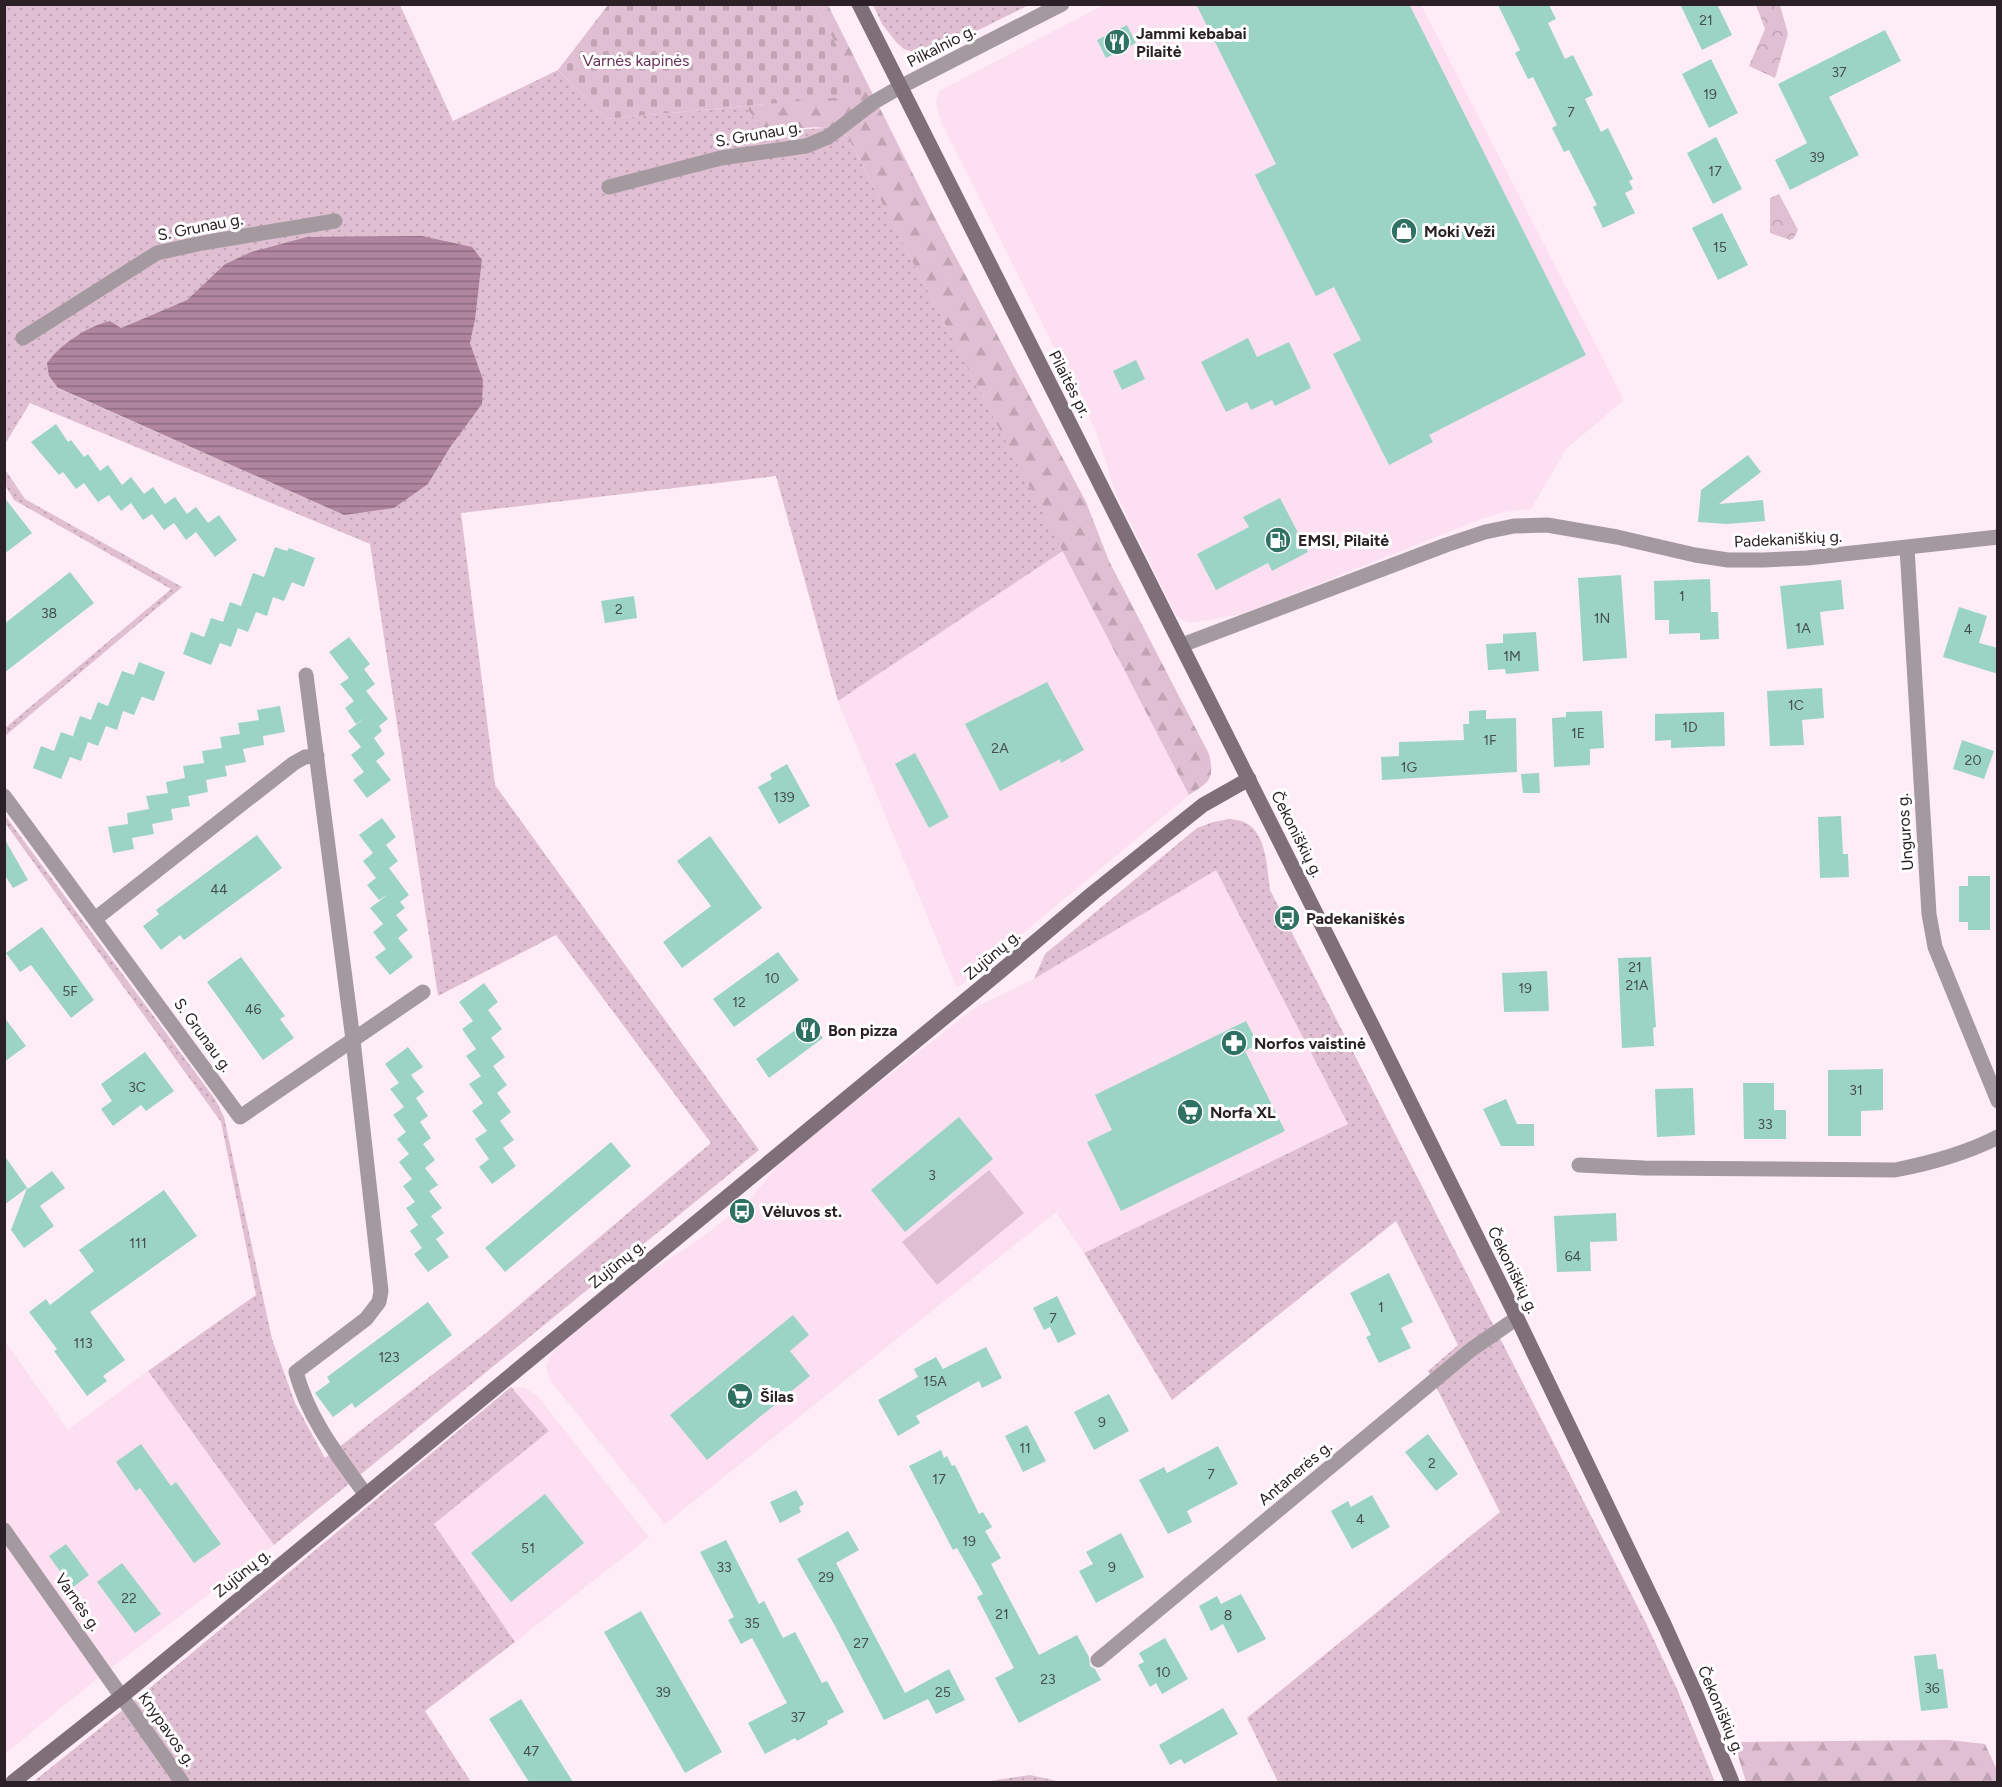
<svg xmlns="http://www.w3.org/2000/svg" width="2002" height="1787" font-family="Figtree,sans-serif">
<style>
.built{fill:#fcdff0}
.grass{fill:url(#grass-dots);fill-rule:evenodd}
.forest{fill:url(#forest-firs)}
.cemetery{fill:url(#cemetery-stones)}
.park{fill:url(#park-crowns)}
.garden{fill:#e0bfd2}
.water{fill:url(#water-rules)}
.building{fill:#9bd4c5}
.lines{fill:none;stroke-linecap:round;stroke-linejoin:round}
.street{stroke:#a599a0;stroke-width:15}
.secondary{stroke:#7f6f78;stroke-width:15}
.labels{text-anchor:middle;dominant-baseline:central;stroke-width:6;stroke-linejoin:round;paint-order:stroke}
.number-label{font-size:14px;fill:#464d4e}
.poi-label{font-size:16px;font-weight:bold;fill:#2a2026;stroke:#fff;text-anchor:start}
.street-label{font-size:16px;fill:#2a2026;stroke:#fff}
.park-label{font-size:16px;fill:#683155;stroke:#fff}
</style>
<defs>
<pattern id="grass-dots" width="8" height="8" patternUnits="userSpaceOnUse" patternTransform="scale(1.5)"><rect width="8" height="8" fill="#e0bfd2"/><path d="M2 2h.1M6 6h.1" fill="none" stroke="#c0a4b4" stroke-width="1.8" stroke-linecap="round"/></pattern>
<pattern id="forest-firs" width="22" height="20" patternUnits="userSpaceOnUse" patternTransform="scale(1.5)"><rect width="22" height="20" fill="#e0bfd2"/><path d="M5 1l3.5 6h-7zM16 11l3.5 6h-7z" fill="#c0a4b4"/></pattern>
<pattern id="cemetery-stones" width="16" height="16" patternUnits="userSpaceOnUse" patternTransform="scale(1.5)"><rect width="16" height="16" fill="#e0bfd2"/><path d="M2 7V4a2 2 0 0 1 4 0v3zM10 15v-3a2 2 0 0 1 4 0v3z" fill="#c0a4b4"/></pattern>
<pattern id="park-crowns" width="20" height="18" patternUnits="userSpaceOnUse" patternTransform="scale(1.5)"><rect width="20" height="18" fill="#e0bfd2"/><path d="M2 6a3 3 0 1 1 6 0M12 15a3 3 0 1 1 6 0" fill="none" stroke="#c0a4b4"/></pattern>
<pattern id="water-rules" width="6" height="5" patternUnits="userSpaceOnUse" patternTransform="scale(1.5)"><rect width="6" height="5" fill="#af859f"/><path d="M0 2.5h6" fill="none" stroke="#8f6c81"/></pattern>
</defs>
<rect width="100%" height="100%" fill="#feedf7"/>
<g class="built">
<polygon points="1104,5 1421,5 1624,400 1566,449 1531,509 1504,512 1484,518 1242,614 1191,623 1182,620 1175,613 1116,494 1096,431 940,120 936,103 939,91"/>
<polygon points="1063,551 1189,795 957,988 838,701"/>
<polygon points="1216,869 1348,1124 1084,1253 1056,1212 665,1524 549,1379 546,1365 556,1348 642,1277 700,1239 751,1198 786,1156 976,1007 1034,979"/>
<polygon points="4,1340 68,1430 148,1371 274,1545 90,1684 5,1754"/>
<polygon points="511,1387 524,1387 538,1397 649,1537 515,1642 434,1524 549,1431"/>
</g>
<g class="grass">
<path d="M5,5H400L453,121L558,70L606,119L746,106L751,115L772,131L826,128L848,137L1063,551L838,701L776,476L461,513L495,785L759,1150L274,1545L148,1371L256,1295L221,1122L5,823L4,814L215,1099L224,1117L272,1339L295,1403L325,1458L486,1333L711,1143L556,935L438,996L370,544L30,403L5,444ZM251,252L482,260L475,320L470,343L475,358L451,446L428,484L344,515L59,389L49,376L121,328L187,300L225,264Z"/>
<polygon points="873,5 1029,5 940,49 916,53 904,49 896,42 882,24"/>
<polygon points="4,468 25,499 182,587 5,736 5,728 171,589 14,500 5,485"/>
<path d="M1230,819C1234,820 1240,820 1244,822C1267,832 1267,869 1270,890L1646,1623L1677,1689L1715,1782H1278L1247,1718L1500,1512L1428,1371L1458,1345L1396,1221L1172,1400L1084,1253L1348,1124L1216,870L1034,979L1045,954L1197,828L1213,822Z"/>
<polygon points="511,1387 549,1431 434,1524 515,1642 425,1711 471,1782 33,1782 145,1692"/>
<polygon points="1030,1775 1062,1782 983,1782"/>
</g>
<g class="forest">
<path d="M815,5H828L935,218L1086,502L1109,561L1209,754C1215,780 1209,782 1189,795L848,137C841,134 833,129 826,128C790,123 769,148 746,106L862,94Z"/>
<polygon points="1948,1740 1985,1744 1997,1770 1997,1782 1746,1782 1734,1742"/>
</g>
<polygon class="cemetery" points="608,5 815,5 863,95 606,119 558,70"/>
<g class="park">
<polygon points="1756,5 1780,5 1788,34 1775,78 1749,66 1765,29"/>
<polygon points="1779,194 1798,230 1794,238 1790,240 1770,233 1770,198"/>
</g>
<polygon class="garden" points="989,1170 1024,1213 937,1285 902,1242"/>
<path class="water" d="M422,236L472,247L482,260L475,320L470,343L483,380L482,404L451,446L428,484L394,508L344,515L58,388L49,376L47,363C61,344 86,327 110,321L121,328L187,300L225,264L251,252L307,237Z"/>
<g class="building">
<polygon points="1196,4 1409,4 1586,355 1429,435 1433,442 1389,465 1333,354 1361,340 1334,287 1316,296 1255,175 1276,164"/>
<polygon points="1680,4 1717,4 1732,35 1702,50"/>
<polygon points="1498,5 1549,5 1556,19 1548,23 1565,59 1573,55 1593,95 1585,99 1601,132 1608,128 1633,179 1629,181 1633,189 1625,193 1635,213 1603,228 1593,207 1597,205 1569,150 1564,152 1552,128 1557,125 1533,77 1528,79 1515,53 1520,50"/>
<polygon points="1127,25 1136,43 1106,58 1097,40"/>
<polygon points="1885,30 1901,61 1829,97 1859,155 1790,190 1775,160 1807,143 1778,84"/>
<polygon points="1711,59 1738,113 1709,128 1682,74"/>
<polygon points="1716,137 1742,189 1713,204 1687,153"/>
<polygon points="1722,213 1748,265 1718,280 1692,228"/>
<polygon points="1248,338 1257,357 1289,342 1311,388 1275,406 1272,400 1251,410 1247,402 1226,412 1201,362"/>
<polygon points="1136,360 1145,379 1122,390 1113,371"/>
<polygon points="56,424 68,442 71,440 84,457 88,454 100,471 108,465 122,485 131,477 144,494 153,487 165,504 175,497 187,514 196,507 208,523 219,515 237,540 215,557 196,532 186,540 174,523 164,530 152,514 143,520 131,503 121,511 109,495 98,502 84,483 76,489 63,472 59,475 31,442"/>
<polygon points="1748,455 1761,472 1719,504 1763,500 1765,521 1727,524 1698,522 1701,490"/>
<polygon points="4,497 32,533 4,554"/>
<polygon points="1280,498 1308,552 1272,571 1268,563 1216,590 1197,554 1249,527 1243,517"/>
<polygon points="275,547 287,551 289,548 315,558 304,587 284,579 292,582 284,601 273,597 267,616 256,612 248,632 238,628 231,647 220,643 211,665 183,654 191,632 204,637 211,618 233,625 223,622 230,602 241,606 253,573 264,577"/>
<polygon points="70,572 94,603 4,673 4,624"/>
<polygon points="1621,575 1627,658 1583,661 1578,578"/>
<polygon points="1710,579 1711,612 1718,612 1719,639 1700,640 1700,633 1669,634 1669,620 1655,620 1654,581"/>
<polygon points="1841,580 1844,609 1820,612 1824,645 1787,649 1780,586"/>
<polygon points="634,596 637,618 605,623 601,601"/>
<polygon points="1959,607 1987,616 1979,643 1998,648 1998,674 1943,657"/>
<polygon points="1536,632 1539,671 1506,674 1505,669 1488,670 1486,644 1503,643 1503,634"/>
<polygon points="349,637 370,664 364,669 375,684 366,691 388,719 379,726 382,731 374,738 385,754 376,761 391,780 367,798 353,780 364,772 351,755 361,747 348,731 366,717 356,724 345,708 354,701 340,684 349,678 329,652"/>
<polygon points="139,662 165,672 154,701 140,696 142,696 134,715 123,711 117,730 106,726 98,746 88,742 81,761 70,757 61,779 33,768 41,746 54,751 61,732 78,738 73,736 80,716 91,720 98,702 108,706 122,671 134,675"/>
<polygon points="1047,682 1084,750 1061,763 1060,759 1000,791 965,724"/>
<polygon points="1822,688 1824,718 1802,720 1804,745 1770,746 1767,691"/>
<polygon points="280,706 285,732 263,736 264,745 243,749 246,762 225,766 227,776 206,780 208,792 188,796 190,806 171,809 173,820 152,824 154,834 132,838 134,849 113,853 108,827 128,824 127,813 149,809 146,796 168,793 166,782 185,778 183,766 204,763 202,751 222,748 220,737 240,734 238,723 259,720 257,710"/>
<polygon points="1486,710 1486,719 1516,718 1517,772 1382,780 1381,757 1399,756 1399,742 1464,740 1463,724 1469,724 1469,711"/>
<polygon points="1602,711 1604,748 1590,749 1590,765 1554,767 1552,718 1566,717 1566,712"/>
<polygon points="1724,712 1725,746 1671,748 1671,740 1655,741 1655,714"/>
<polygon points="1962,740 1994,751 1984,779 1953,769"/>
<polygon points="915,753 949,817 929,828 895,764"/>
<polygon points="787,764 810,806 779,824 758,787 772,779 770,774"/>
<polygon points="1539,773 1540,793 1523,793 1521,774"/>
<polygon points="1841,816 1843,854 1848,854 1849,877 1820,878 1818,817"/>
<polygon points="382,818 396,837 386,845 398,861 389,868 409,895 400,902 405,908 396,915 408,930 398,938 413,957 390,975 375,957 386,949 373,932 383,924 370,908 389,894 379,900 367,885 376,878 363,861 373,853 359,835"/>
<polygon points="257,835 282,868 184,940 180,935 161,950 143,926 159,914 156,910"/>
<polygon points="710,836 762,908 682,968 663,942 711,906 677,861"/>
<polygon points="4,838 28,880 13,888 4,874"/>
<polygon points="1968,876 1990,876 1990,930 1968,930 1968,922 1959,922 1959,886 1968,886"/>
<polygon points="42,927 94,1000 71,1018 31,965 20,972 6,953"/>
<polygon points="778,952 799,980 734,1027 713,999"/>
<polygon points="241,957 285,1016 280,1019 294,1038 263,1060 207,982"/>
<polygon points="1651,957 1656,1027 1653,1028 1654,1046 1622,1048 1618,958"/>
<polygon points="1547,971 1549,1011 1504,1012 1502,973"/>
<polygon points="484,983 498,1002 488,1010 502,1029 491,1038 505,1057 492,1067 493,1066 507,1085 497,1093 511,1112 500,1121 514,1140 503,1148 516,1166 492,1184 479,1167 489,1159 475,1139 487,1131 472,1111 483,1103 469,1084 481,1076 466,1056 476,1049 462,1029 473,1021 459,1002"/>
<polygon points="4,1017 26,1046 4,1062"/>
<polygon points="809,1020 823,1038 769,1078 756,1059"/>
<polygon points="1246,1021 1258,1044 1245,1051 1285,1131 1121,1211 1087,1142 1112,1130 1095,1095"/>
<polygon points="408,1047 423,1067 411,1075 424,1092 416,1098 428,1116 420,1122 431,1138 423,1144 435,1160 425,1168 438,1185 429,1191 442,1208 431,1216 444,1233 436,1239 449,1257 428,1272 414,1254 422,1248 410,1231 418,1225 406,1208 415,1202 403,1186 412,1179 399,1162 409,1154 397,1139 406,1132 393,1115 404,1107 390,1089 399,1083 385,1064"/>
<polygon points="145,1052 174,1091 146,1111 141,1105 113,1126 101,1109 112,1101 101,1084"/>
<polygon points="1883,1069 1883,1110 1861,1111 1861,1136 1828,1136 1828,1070"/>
<polygon points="1743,1083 1774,1083 1774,1110 1786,1110 1786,1139 1744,1139"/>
<polygon points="1693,1088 1695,1135 1657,1137 1655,1089"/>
<polygon points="1506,1099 1517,1124 1534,1124 1534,1146 1501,1146 1483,1109"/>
<polygon points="959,1117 993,1159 905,1232 871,1190"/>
<polygon points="611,1142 631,1166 505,1272 485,1248"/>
<polygon points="4,1155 28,1189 52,1171 65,1188 40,1206 54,1226 24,1248 11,1230 27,1188 4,1205"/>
<polygon points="164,1190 197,1236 90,1312 125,1360 103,1376 107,1381 87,1396 54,1351 57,1349 29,1312 46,1299 50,1305 94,1271 79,1250"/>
<polygon points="1616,1213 1617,1241 1590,1242 1591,1271 1557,1272 1554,1216"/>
<polygon points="1389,1273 1413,1322 1401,1328 1411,1348 1379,1363 1366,1337 1371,1335 1350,1293"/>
<polygon points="1057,1296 1076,1334 1058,1343 1050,1327 1044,1330 1033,1308"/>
<polygon points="428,1302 452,1335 355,1408 352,1403 333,1417 315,1393 330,1382 327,1377"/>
<polygon points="793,1315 809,1335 790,1351 810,1376 707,1460 670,1415"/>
<polygon points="986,1347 1002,1378 982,1388 979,1381 916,1416 920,1423 898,1436 878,1400 918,1377 914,1369 936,1357 943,1369"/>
<polygon points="1109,1394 1129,1431 1094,1450 1074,1412"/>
<polygon points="1027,1425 1046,1461 1023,1472 1005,1436"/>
<polygon points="1428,1434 1458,1474 1436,1491 1405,1452"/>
<polygon points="141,1444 171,1486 176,1482 221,1544 194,1563 140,1488 136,1491 116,1462"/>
<polygon points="1218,1446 1238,1484 1187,1511 1192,1522 1168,1534 1139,1480 1164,1467 1167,1473"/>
<polygon points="941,1450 944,1458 947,1456 952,1466 955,1465 979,1514 983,1512 992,1527 985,1531 1001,1558 991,1564 1039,1655 1077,1635 1089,1657 1090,1666 1095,1669 1101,1680 1019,1723 995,1678 1014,1668 977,1597 983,1594 957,1548 953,1550 909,1466"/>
<polygon points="796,1490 804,1504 799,1507 801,1512 780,1523 770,1502"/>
<polygon points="545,1494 584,1543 511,1602 471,1553"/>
<polygon points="1372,1495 1390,1527 1352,1549 1331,1511 1348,1501 1351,1507"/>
<polygon points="848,1531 859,1550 836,1563 905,1693 949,1669 965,1700 936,1714 928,1699 884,1720 834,1624 797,1559"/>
<polygon points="1121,1533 1144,1577 1096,1603 1079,1571 1093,1564 1086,1552"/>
<polygon points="726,1540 759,1604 764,1601 783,1638 795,1632 822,1683 827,1681 844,1712 827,1721 828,1724 797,1741 795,1738 765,1754 748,1723 787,1703 752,1638 741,1644 728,1620 734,1617 700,1552"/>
<polygon points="66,1544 89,1575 72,1588 49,1556"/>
<polygon points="122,1563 161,1614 135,1633 97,1582"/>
<polygon points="1241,1594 1266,1639 1238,1653 1223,1624 1211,1631 1199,1606 1217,1596 1221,1604"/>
<polygon points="641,1611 722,1752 685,1773 604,1632"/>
<polygon points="1165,1638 1188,1679 1162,1694 1156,1683 1150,1687 1138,1665 1144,1662 1139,1653"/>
<polygon points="1936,1654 1938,1669 1943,1669 1948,1708 1921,1711 1914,1656"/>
<polygon points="521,1699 573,1782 529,1782 489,1719"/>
<polygon points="1223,1708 1238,1734 1184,1764 1181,1759 1170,1765 1159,1745"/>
</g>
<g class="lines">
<g class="street">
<polyline points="609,187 721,158 806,146 828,137 874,102 900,87 1062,4"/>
<polyline points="23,338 157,253 202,243 335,221"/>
<polyline points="1907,548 1929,914 1935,947 1998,1101"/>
<polyline points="1182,645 1446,545 1485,532 1514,526 1547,525 1617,537 1695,555 1728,560 1764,560 1807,558 1998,537"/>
<path d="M306,675L353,1040L381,1291L379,1302L366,1319L296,1372C308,1418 338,1456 366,1495"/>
<polyline points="4,796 240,1117 423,992"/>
<polyline points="95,919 294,763 305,757 317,756"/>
<path d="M1579,1165L1644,1168L1895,1170C1931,1163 1965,1154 1998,1137"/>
<polyline points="4,1530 182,1782"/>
<polyline points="1098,1660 1472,1349 1517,1318"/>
</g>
<g class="secondary">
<polyline points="859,4 1379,1039 1517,1318 1664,1624 1697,1697 1732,1782"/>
<polyline points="13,1782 122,1696 1002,970 1093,893 1203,805 1249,779"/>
</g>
</g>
<defs>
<g id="restaurant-disc" transform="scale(1.35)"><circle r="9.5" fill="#2f7263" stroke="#fff"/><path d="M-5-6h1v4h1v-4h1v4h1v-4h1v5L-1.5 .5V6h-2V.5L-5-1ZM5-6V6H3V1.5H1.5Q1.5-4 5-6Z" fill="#fff"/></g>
<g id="shop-disc" transform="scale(1.35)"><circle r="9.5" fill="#2f7263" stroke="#fff"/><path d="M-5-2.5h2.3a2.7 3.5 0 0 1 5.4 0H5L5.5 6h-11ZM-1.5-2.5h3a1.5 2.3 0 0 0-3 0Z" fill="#fff"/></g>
<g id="fuel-disc" transform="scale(1.35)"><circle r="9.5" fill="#2f7263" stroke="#fff"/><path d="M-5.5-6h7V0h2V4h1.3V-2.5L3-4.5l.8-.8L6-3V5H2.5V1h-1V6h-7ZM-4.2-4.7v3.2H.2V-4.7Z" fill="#fff"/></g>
<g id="bus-disc" transform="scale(1.35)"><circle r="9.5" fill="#2f7263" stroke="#fff"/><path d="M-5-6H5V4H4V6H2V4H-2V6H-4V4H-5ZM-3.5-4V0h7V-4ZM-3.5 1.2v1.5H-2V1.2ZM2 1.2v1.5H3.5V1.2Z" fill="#fff"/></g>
<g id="pharmacy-disc" transform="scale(1.35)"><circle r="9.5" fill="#2f7263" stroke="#fff"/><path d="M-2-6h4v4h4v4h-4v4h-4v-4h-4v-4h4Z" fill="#fff"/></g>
<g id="supermarket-disc" transform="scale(1.35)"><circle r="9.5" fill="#2f7263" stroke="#fff"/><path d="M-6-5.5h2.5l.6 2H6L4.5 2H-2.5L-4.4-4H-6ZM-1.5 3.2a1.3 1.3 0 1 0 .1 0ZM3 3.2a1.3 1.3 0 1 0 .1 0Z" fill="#fff"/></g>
</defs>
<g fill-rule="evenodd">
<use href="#restaurant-disc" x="1117" y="42"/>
<use href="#shop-disc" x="1404" y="231"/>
<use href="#fuel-disc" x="1278" y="540"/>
<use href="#bus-disc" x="1287" y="918"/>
<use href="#restaurant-disc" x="808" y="1030"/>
<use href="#pharmacy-disc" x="1234" y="1043"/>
<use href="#supermarket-disc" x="1190" y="1112"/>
<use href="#bus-disc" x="742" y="1211"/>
<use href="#supermarket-disc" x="740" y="1396"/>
</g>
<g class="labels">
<g class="number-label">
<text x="1706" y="20">21</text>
<text x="1839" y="72">37</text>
<text x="1710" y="94">19</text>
<text x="1571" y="112">7</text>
<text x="1817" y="157">39</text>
<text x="1715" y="171">17</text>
<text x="1720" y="247">15</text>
<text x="1682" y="596">1</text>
<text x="619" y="609">2</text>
<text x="49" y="613">38</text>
<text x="1602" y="618">1N</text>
<text x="1803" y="628">1A</text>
<text x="1968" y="629">4</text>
<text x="1512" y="656">1M</text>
<text x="1796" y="705">1C</text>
<text x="1690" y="727">1D</text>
<text x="1578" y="733">1E</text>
<text x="1490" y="740">1F</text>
<text x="1000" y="748">2A</text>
<text x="1973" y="760">20</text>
<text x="1409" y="767">1G</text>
<text x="784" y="797">139</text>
<text x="219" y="889">44</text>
<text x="1635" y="967">21</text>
<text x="772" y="978">10</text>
<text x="1637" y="985">21A</text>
<text x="1525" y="988">19</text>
<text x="70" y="991">5F</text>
<text x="739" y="1002">12</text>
<text x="253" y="1009">46</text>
<text x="137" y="1087">3C</text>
<text x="1856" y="1090">31</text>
<text x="1765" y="1124">33</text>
<text x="932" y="1175">3</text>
<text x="138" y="1243">111</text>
<text x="1573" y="1256">64</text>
<text x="1381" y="1307">1</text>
<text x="1053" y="1318">7</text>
<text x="83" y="1343">113</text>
<text x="389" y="1357">123</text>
<text x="935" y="1381">15A</text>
<text x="1102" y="1422">9</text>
<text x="1025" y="1448">11</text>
<text x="1432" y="1463">2</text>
<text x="1211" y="1474">7</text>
<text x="939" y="1479">17</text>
<text x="1360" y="1519">4</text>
<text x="969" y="1541">19</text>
<text x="528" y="1548">51</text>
<text x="724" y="1567">33</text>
<text x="1112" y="1567">9</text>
<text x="826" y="1577">29</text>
<text x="129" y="1598">22</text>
<text x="1002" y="1614">21</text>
<text x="1228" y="1615">8</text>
<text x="752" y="1623">35</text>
<text x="861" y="1643">27</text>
<text x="1163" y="1672">10</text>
<text x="1048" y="1679">23</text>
<text x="1932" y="1688">36</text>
<text x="663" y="1692">39</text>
<text x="943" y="1692">25</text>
<text x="798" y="1717">37</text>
<text x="531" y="1751">47</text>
</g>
<g class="poi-label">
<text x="1136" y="33">Jammi kebabai<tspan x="1136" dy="18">Pilaitė</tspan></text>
<text x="1424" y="231">Moki Veži</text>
<text x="1298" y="540">EMSI, Pilaitė</text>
<text x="1306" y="918">Padekaniškės</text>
<text x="828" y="1030">Bon pizza</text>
<text x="1254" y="1043">Norfos vaistinė</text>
<text x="1210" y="1112">Norfa XL</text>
<text x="762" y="1211">Vėluvos st.</text>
<text x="760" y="1396">Šilas</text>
</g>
<g class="street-label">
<text transform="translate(941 46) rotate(-27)">Pilkalnio g.</text>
<text transform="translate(758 134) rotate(-10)">S. Grunau g.</text>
<text transform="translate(200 227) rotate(-11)">S. Grunau g.</text>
<text transform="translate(1070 384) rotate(63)">Pilaitės pr.</text>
<text transform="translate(1788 539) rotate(-3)">Padekaniškių g.</text>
<text transform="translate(1905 832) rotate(-94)">Unguros g.</text>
<text transform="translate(1297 834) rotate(63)">Čekoniškių g.</text>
<text transform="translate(992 955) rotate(-40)">Zujūnų g.</text>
<text transform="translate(203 1035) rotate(54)">S. Grunau g.</text>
<text transform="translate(617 1264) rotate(-39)">Zujūnų g.</text>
<text transform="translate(1513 1270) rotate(64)">Čekoniškių g.</text>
<text transform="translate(1295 1473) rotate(-40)">Antanerės g.</text>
<text transform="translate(242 1573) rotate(-39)">Zujūnų g.</text>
<text transform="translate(78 1602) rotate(55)">Varnės g.</text>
<text transform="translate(1721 1710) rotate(67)">Čekoniškių g.</text>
<text transform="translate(167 1729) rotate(55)">Knypavos g.</text>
</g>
<g class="park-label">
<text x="636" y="60">Varnės kapinės</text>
</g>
</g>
<rect width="2002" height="1787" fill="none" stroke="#2a2026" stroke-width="12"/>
</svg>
